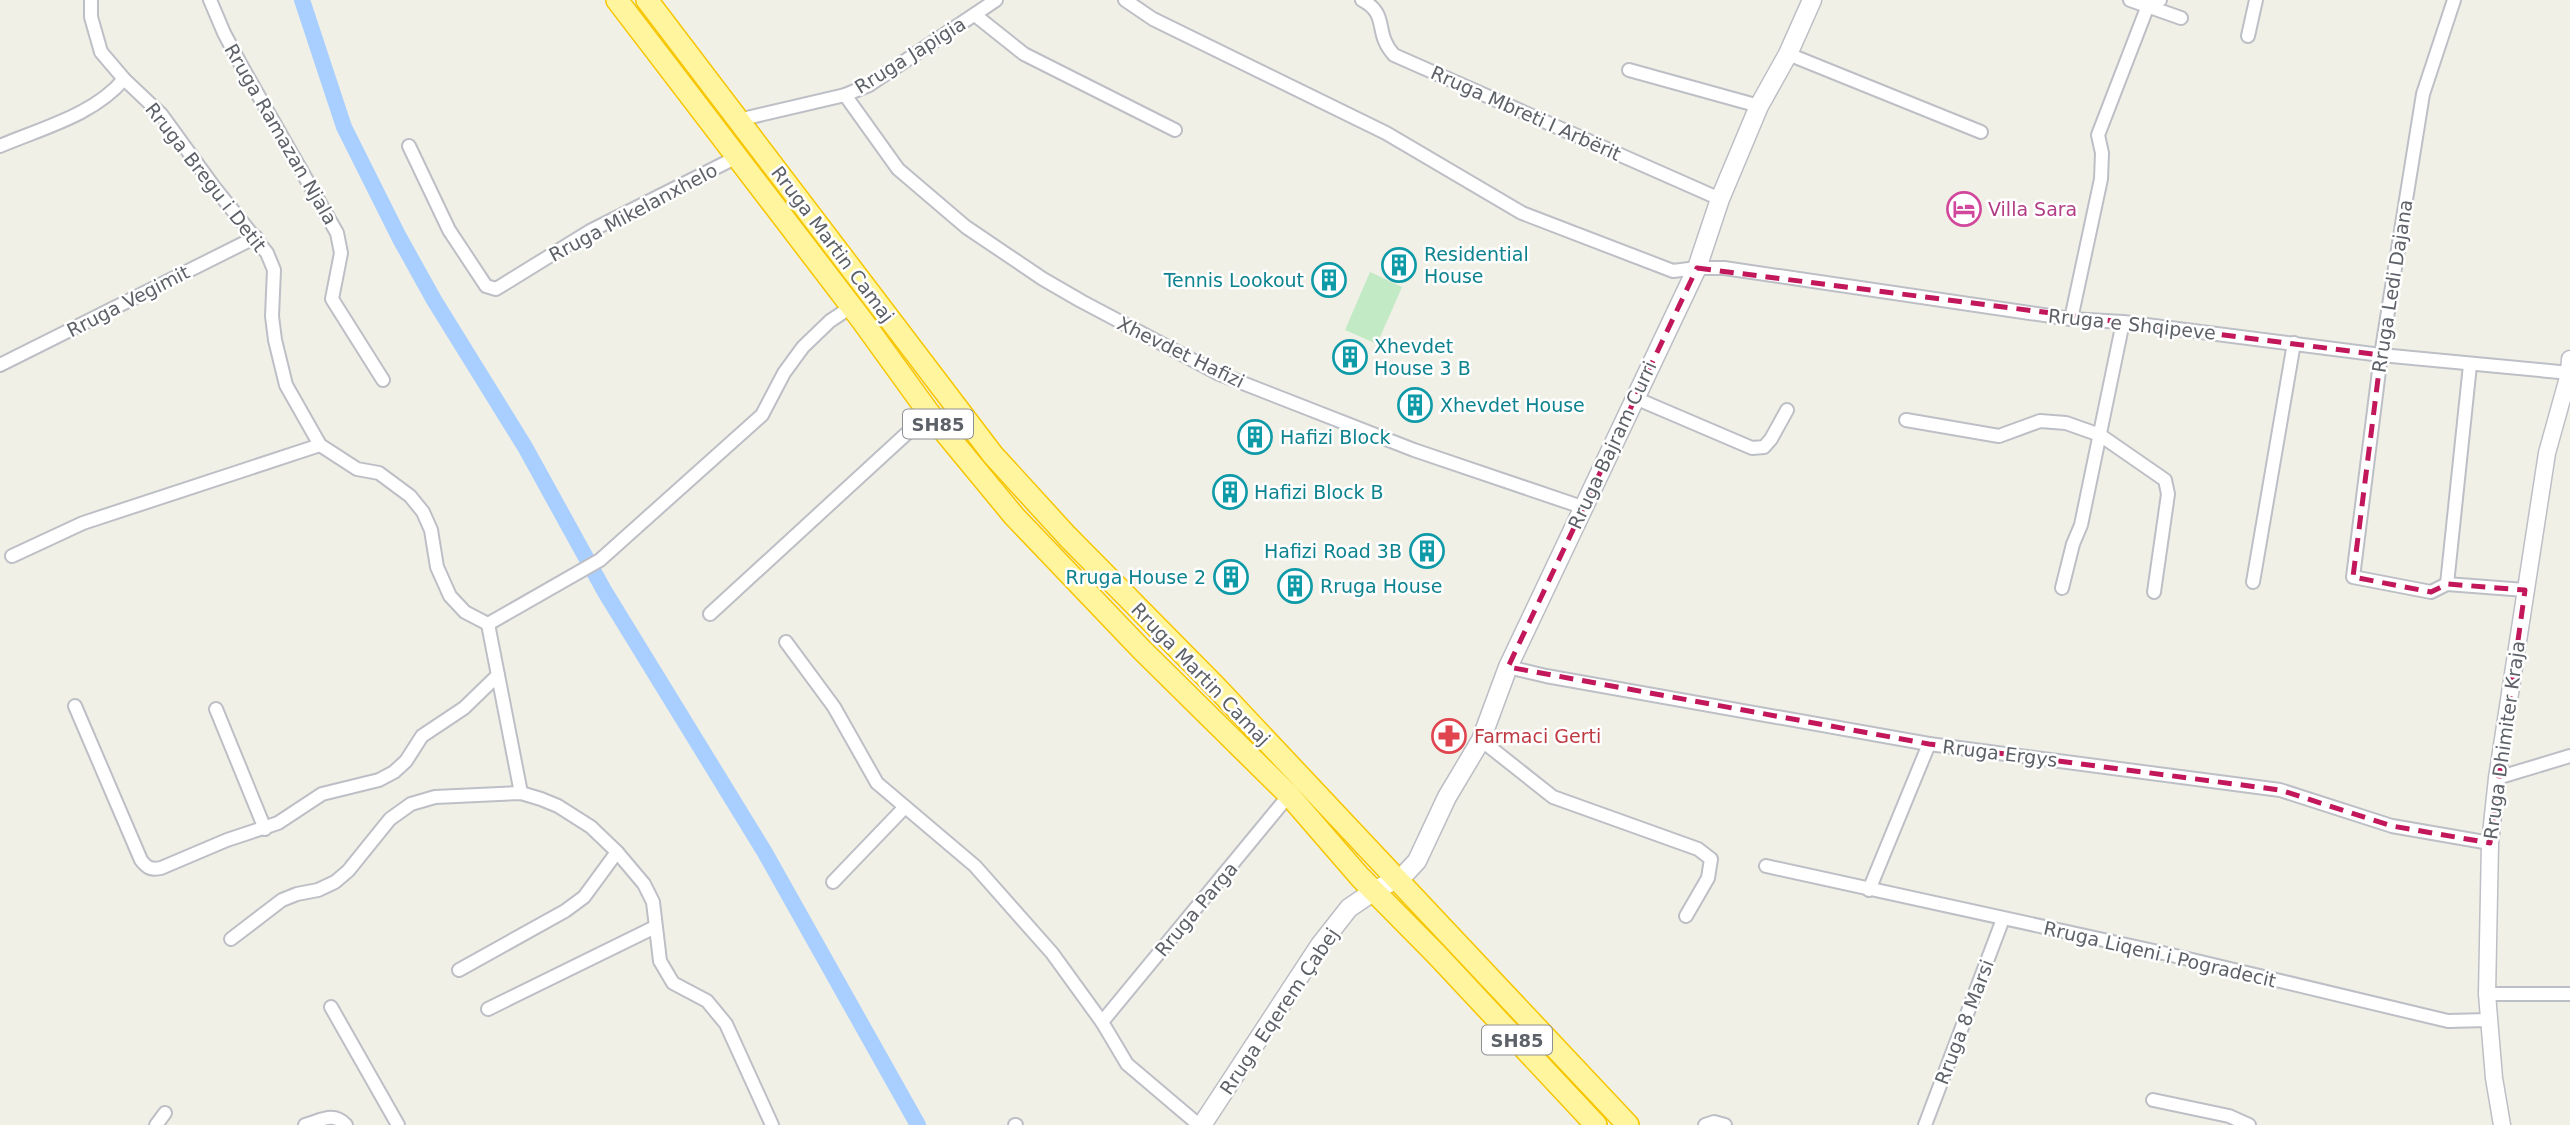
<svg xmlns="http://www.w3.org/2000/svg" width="2570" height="1125" font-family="'DejaVu Sans',sans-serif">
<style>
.garden{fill:#c1eac5}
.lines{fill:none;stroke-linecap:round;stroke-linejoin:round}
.canal{stroke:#a8cfff;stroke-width:16}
.minor-casing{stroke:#bdbfc6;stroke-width:16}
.tertiary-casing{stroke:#bdbfc6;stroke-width:19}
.secondary-casing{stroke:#bbbec5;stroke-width:21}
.trunk-casing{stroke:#f7c500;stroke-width:24}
.minor{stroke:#fff;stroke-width:12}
.tertiary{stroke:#fff;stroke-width:16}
.secondary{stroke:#fff;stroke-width:18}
.trunk{stroke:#fff59e;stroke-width:21}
.marked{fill:none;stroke:#c2185b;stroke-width:5;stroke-dasharray:14 9;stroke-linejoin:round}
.labels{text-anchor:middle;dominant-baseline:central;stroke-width:5;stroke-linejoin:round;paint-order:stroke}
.shield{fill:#fff;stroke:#8e9095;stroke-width:2}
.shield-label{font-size:18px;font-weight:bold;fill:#5d6168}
.street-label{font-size:19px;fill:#5d6168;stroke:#fff}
.hotel-label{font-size:19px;fill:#b23c85;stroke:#fff;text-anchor:start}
.culture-label{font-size:19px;fill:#0d838f;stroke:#fff;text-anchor:start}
.health-label{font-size:19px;fill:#be3a42;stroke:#fff;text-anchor:start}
</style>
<rect width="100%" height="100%" fill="#f1f0e6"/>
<polygon class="garden" points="1370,272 1402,287 1377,344 1345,330"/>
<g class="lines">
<polyline class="canal" points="302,0 344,127 399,237 434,300 525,447 605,592 764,851 918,1125"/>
<g class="minor-casing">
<g id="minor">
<polyline points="91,0 91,17 101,52 124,79 161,114 214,187 267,253 274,270 272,316 275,340 286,385 320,445 357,469 379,473 410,496 423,512 431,530 437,567 450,596 465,612 488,624"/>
<polyline points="210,0 224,33 241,65 337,233 341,253 332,299 383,380"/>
<polyline points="1125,0 1153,19 1386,133 1522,213 1673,271 1697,268 1724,268 2071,319 2123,322 2381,355 2570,373"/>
<path d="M1362,0C1390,15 1373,32 1394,55L1720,199"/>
<polyline points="2130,0 2181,18"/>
<polyline points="2454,0 2423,94 2381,355 2353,577 2431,592 2447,584 2525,590"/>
<polyline points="975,15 1024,54 1175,130"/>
<polyline points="2248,36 2256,0"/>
<polyline points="1788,54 1981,132"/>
<polyline points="1629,70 1759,106"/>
<polyline points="845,95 898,169 966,227 1043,279 1081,301 1217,373 1414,450 1582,507"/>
<polyline points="738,120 845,95 869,85 996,0"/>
<path d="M0,146C42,128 94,115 124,79"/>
<polyline points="409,146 449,230 486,286 496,289 590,231 737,157"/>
<polyline points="2071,319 2101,179 2102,153 2098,135 2147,8 2160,0"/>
<polyline points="0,365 256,237"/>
<polyline points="1635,398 1752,448 1764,447 1771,439 1787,410"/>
<polyline points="1906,420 1999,436 2040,421 2066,423 2100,435 2165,480 2168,494 2154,592"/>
<polyline points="12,556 83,523 320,445"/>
<polyline points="2253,582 2294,343"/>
<polyline points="2447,584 2470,365"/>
<polyline points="2062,588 2073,544 2081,525 2123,322"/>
<polyline points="710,614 929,413"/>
<polyline points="488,624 600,560 762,415 784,373 803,347 830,321 851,307"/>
<polyline points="488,624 521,793"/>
<polyline points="786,642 834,707 877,783 975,866 1052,953 1102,1022 1127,1064 1199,1125"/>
<polyline points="1508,667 1546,676 1929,744 2280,790 2392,826 2490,843"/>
<path d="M75,706L141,860C147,868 151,870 161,868L227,840L278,823L322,794L379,780L394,772L406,761L422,736L464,708L498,675"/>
<polyline points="216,709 265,829"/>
<polyline points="1481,740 1553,797 1698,849 1711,859 1708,878 1686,916"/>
<polyline points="2497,778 2570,756"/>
<polyline points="1766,866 2163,953 2448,1021 2489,1020"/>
<polyline points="833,882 905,807"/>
<polyline points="1869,890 1929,744"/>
<polyline points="231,939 282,900 297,894 318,890 335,882 348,871 390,819 411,804 435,797 521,793 541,799 558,806 591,827 617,852 644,884 653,902 660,961 673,983 707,1001 726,1024 772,1125"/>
<polyline points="459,970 565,911 584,897 617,852"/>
<polyline points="2487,994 2570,994"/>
<polyline points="331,1007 398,1125"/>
<polyline points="488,1009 655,927"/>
<polyline points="1102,1022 1289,795"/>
<polyline points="2153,1100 2229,1116 2249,1125"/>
<polyline points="156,1125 165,1113"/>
<path d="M305,1125C320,1121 333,1111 346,1125"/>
<polyline points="1015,1125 1016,1125"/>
<polyline points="1705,1125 1714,1122 1725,1125"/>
<polyline points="1925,1125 2003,919"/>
</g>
</g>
<g class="tertiary-casing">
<polyline id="tertiary" points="2502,1125 2494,1078 2487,994 2490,843 2497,778 2547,453 2569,374 2570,359"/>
</g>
<g class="secondary-casing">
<polyline id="secondary" points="1202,1125 1320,945 1349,908 1374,891 1404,875 1417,861 1447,797 1481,740 1508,667 1697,268 1720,199 1759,106 1788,54 1812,0"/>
</g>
<g class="trunk-casing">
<g id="trunk">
<polyline points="617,0 861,319 929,413 1014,516 1142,650 1289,795 1360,877 1437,955 1596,1125"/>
<polyline points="647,0 993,455 1067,536 1218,689 1628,1125"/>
</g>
</g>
<use href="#minor" class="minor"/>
<use href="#tertiary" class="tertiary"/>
<use href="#secondary" class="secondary"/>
<use href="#trunk" class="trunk"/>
</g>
<path class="marked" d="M1697,268L2381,355L2353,577L2431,592L2447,584L2525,590L2490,843L2392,826L2280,790L1929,744L1508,667Z"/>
<defs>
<g id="hotel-ring" transform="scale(1.75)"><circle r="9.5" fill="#fff" stroke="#d1479c" stroke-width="1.5"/><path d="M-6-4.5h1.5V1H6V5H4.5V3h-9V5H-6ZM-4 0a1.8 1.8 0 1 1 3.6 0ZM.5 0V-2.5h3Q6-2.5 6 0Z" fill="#d1479c"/></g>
<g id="building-ring" transform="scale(1.75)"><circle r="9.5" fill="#fff" stroke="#0f9aa8" stroke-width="1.5"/><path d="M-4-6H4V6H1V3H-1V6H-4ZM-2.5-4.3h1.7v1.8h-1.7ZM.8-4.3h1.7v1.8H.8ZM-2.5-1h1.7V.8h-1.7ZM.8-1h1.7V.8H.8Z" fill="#0f9aa8"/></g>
<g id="pharmacy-ring" transform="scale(1.75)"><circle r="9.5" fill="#fff" stroke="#e0444e" stroke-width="1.5"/><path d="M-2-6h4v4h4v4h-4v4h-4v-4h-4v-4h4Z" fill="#e0444e"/></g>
</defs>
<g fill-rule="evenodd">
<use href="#hotel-ring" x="1964" y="209"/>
<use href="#building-ring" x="1399" y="265"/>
<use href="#building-ring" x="1329" y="280"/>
<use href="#building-ring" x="1350" y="357"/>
<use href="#building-ring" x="1415" y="405"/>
<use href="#building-ring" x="1255" y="437"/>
<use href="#building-ring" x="1230" y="492"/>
<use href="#building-ring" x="1427" y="551"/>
<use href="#building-ring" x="1231" y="577"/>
<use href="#building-ring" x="1295" y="586"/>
<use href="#pharmacy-ring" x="1449" y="736"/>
</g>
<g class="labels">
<g class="shield">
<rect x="903" y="409.5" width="70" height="29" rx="5"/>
<rect x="1482" y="1025.5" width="70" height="29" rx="5"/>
</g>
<g class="shield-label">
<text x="938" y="424">SH85</text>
<text x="1517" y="1040">SH85</text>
</g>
<g class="street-label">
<text transform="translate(910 55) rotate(-32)">Rruga Japigia</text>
<text transform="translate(1526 113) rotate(24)">Rruga Mbreti I Arbërit</text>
<text transform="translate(281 134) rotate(60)">Rruga Ramazan Njala</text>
<text transform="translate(206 177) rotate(52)">Rruga Bregu i Detit</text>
<text transform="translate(633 212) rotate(-28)">Rruga Mikelanxhelo</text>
<text transform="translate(833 244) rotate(53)">Rruga Martin Camaj</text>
<text transform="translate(2392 286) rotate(-81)">Rruga Ledi Dajana</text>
<text transform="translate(128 301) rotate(-27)">Rruga Vegimit</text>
<text transform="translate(2132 324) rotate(6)">Rruga e Shqipeve</text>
<text transform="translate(1181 352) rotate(26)">Xhevdet Hafizi</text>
<text transform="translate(1612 445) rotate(-65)">Rruga Bajram Curri</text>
<text transform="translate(1201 674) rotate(46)">Rruga Martin Camaj</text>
<text transform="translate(2504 740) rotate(-82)">Rruga Dhimiter Kraja</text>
<text transform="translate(2000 753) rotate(7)">Rruga Ergys</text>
<text transform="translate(1196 909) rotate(-50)">Rruga Parga</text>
<text transform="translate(2160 954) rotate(13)">Rruga Liqeni i Pogradecit</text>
<text transform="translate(1279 1011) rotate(-56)">Rruga Eqerem Çabej</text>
<text transform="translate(1964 1022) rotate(-69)">Rruga 8 Marsi</text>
</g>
<g class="hotel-label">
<text x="1988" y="209">Villa Sara</text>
</g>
<g class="culture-label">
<text x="1424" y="254">Residential<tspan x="1424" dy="22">House</tspan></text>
<text x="1304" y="280" text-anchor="end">Tennis Lookout</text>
<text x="1374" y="346">Xhevdet<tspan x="1374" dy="22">House 3 B</tspan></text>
<text x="1440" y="405">Xhevdet House</text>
<text x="1280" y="437">Hafizi Block</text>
<text x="1254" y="492">Hafizi Block B</text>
<text x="1402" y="551" text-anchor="end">Hafizi Road 3B</text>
<text x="1206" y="577" text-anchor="end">Rruga House 2</text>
<text x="1320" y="586">Rruga House</text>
</g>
<g class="health-label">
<text x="1474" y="736">Farmaci Gerti</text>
</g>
</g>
</svg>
